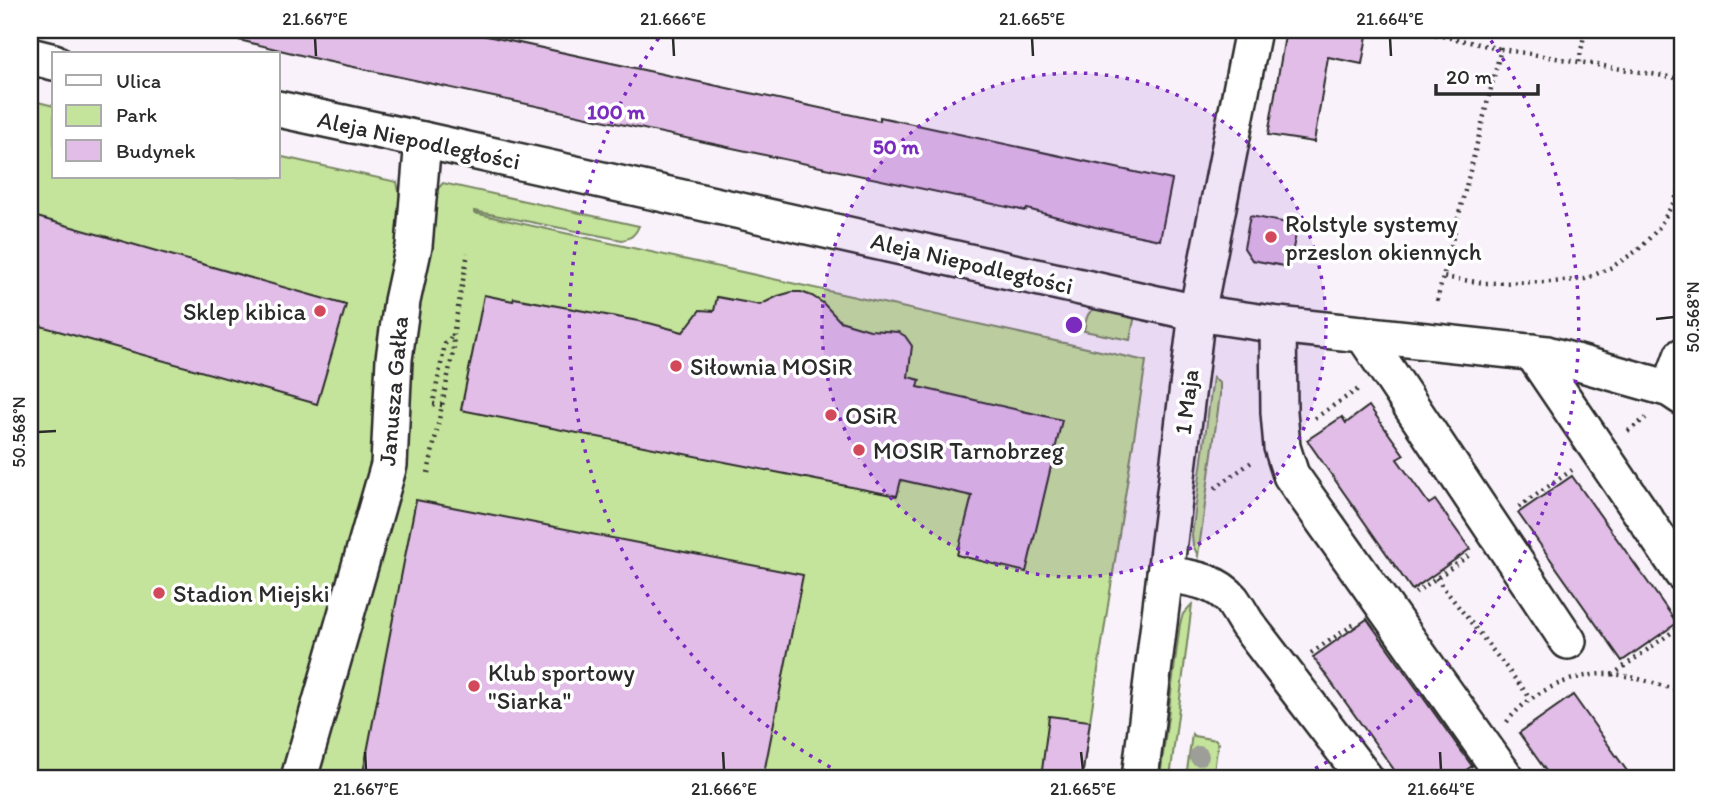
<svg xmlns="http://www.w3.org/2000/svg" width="1712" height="808" font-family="Itim,sans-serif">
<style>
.green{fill:#c4e39b;stroke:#788763;stroke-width:2}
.building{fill:#e1bde7;stroke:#2b2b2b;stroke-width:2}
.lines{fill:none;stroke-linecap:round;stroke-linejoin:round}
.minor-casing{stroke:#2b2b2b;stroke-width:40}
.path{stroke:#2b2b2b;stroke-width:4.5;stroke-dasharray:2 5;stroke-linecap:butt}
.minor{stroke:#fff;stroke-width:35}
.tree{fill:#9d9e98}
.ticks{fill:none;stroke:#2b2b2b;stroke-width:2.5}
.ring{fill:none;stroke:#7b2cbf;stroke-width:3.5;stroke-dasharray:3.5 7}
.poi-dot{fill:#d1495b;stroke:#fff;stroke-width:2.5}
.labels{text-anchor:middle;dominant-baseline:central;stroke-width:7;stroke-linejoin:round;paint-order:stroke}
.street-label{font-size:24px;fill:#2b2b2b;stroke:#fff}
.poi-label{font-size:24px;fill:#2b2b2b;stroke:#fff;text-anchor:start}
.centre{fill:#7b2cbf;stroke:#fff;stroke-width:3.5}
.ring-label{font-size:21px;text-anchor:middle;font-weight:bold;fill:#7b2cbf;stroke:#fff;stroke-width:7;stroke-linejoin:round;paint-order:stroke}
.neatline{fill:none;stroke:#2b2b2b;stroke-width:2.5}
.ticks-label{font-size:18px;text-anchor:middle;fill:#2b2b2b}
</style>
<rect width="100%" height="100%" fill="#f9f2fa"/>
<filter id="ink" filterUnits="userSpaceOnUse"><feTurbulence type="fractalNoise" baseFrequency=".0143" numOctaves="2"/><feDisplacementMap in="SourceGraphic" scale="14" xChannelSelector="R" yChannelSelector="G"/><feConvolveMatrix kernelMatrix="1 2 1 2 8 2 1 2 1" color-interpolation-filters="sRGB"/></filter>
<g filter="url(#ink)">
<g class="green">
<path d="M30,100L54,106V177H278V156L397,182L400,197L430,204L434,193L443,183L639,226C636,234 631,239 622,240L474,211V213L1146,361L1090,721L1082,778H30Z"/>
<path d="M1099,308L1135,315L1130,340L1084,331C1086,320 1086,310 1099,308Z"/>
<polygon points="1213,377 1220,384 1220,395 1198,556 1193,545 1192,535"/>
<polygon points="1192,604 1170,778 1160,778 1180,624 1183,614"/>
<polygon points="1192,734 1194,736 1216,740 1218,743 1213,778 1186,778"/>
</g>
<g class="building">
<polygon points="241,30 459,30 880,121 880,117 1172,180 1160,240 1095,227 1027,209 1026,211 321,60 239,40"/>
<polygon points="1286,30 1368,30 1362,64 1328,57 1314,142 1268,135"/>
<polygon points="30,215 346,305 317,404 30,323"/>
<polygon points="1250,216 1298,225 1289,267 1252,260 1244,248"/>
<polygon points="792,292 801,292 812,296 823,303 840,321 870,330 898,332 905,336 912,346 908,377 920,380 918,387 1062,420 1026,572 957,555 972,496 901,480 897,496 461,410 484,295 513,301 514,298 649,323 683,332 700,310 714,311 717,297 760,305 778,296"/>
<polygon points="1369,406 1404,455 1397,459 1429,504 1435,500 1470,549 1412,590 1307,440 1342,417 1346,423"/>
<polygon points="1572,476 1677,623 1622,661 1518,513"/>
<polygon points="416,500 803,575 763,778 362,778"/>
<polygon points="1367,619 1472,766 1455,778 1400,778 1313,657"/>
<polygon points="1573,695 1632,778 1551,778 1519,733"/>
<polygon points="1049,716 1090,721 1082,778 1041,778"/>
</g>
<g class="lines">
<g class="minor-casing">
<g id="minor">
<polyline points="30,56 54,62"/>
<polyline points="278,109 423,140 1197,313 1278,325 1547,354 1670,389 1682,397"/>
<polyline points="1278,325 1279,412 1282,447 1291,475 1506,778"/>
<polyline points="1363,334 1568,641"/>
<polyline points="1532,352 1682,573"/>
<polyline points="1670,389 1682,356"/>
<path d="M1165,574C1189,578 1216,580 1232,600C1237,607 1242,616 1247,624L1365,778"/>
<polyline points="299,778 389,465 394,359 402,301 414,246 423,140"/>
<polyline points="1140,778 1197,313 1253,30"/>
</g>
</g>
<g class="path">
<polyline points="1415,30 1501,49"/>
<polyline points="1681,30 1682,36"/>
<polyline points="1579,62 1585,30"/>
<polyline points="1682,79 1501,49 1443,277 1485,283 1552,282 1585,279 1612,267 1638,250 1658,229 1674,202 1682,184"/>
<polyline points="1437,301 1443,277"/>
<polyline points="442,405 433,404 445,344 452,336"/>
<polyline points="1315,418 1360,388"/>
<polyline points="1628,431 1646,418"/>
<polyline points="428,473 454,347 453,335 468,253"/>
<polyline points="1215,488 1253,461"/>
<polyline points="1519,507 1572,470"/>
<polyline points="1436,578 1531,699"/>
<polyline points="1415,593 1471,554"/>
<polyline points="1311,653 1356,623"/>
<polyline points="1612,675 1682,625"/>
<path d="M1507,722C1528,694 1566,676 1602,674C1629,673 1656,685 1682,691"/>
</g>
<use href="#minor" class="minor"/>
</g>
<circle class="tree" cx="1199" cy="756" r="10"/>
</g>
<path class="ticks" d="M315,38L316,56M673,38L674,56M1032,38L1033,56M1390,38L1391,56M1656,319L1674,317M38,432L56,431M365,752L366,770M723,752L724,770M1081,752L1083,770M1440,752L1441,770"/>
<circle cx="1074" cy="325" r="252" fill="#7b2cbf" fill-opacity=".12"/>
<g class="ring">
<circle cx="1074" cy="325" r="252"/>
<path d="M849 777A505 505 0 0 1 663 32M1485 32A505 505 0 0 1 1299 777"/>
</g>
<g class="poi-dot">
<circle cx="1271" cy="237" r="7"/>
<circle cx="320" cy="311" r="7"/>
<circle cx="676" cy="366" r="7"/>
<circle cx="831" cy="415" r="7"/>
<circle cx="859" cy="450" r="7"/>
<circle cx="159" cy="593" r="7"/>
<circle cx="474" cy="686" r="7"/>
</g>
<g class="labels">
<g class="street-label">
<text transform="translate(419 140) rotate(12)">Aleja Niepodległości</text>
<text transform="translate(972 263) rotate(13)">Aleja Niepodległości</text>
<text transform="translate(393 391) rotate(-85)">Janusza Gałka</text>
<text transform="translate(1186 402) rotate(-83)">1 Maja</text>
</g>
<g class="poi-label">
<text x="1285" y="223">Rolstyle systemy<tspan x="1285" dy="28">przeslon okiennych</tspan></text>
<text x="306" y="311" text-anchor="end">Sklep kibica</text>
<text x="690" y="366">Siłownia MOSiR</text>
<text x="845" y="415">OSiR</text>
<text x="873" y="450">MOSIR Tarnobrzeg</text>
<text x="173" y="593">Stadion Miejski</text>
<text x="488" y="672">Klub sportowy<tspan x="488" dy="28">"Siarka"</tspan></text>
</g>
</g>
<circle cx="1074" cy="325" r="10" class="centre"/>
<g class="ring-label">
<text x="616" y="119">100 m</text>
<text x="896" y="154">50 m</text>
</g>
<rect width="1712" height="808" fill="none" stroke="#fff" stroke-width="77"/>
<rect x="52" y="52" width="228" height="126" fill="#ffffff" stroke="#aaaaaa" stroke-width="2"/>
<rect x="66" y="75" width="35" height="10" fill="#ffffff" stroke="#aaaaaa" stroke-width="2"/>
<text x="116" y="88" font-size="21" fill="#2b2b2b">Ulica</text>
<rect x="66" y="105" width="35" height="21" fill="#c4e39b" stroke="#aaaaaa" stroke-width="2"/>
<text x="116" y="122" font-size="21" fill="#2b2b2b">Park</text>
<rect x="66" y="140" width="35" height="21" fill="#e1bde7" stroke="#aaaaaa" stroke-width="2"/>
<text x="116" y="158" font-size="21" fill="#2b2b2b">Budynek</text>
<path d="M1436 84v10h102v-10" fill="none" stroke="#2b2b2b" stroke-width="3.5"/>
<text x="1446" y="84" font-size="21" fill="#2b2b2b" stroke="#ffffff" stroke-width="5" paint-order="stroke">20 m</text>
<rect x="38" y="38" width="1636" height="732" class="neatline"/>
<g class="ticks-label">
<text x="315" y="25">21.667°E</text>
<text x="673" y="25">21.666°E</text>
<text x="1032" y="25">21.665°E</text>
<text x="1390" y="25">21.664°E</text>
<text transform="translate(1693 317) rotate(-90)" y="6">50.568°N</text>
<text transform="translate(19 432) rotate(-90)" y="6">50.568°N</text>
<text x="366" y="795">21.667°E</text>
<text x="724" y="795">21.666°E</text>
<text x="1083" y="795">21.665°E</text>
<text x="1441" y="795">21.664°E</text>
</g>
</svg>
